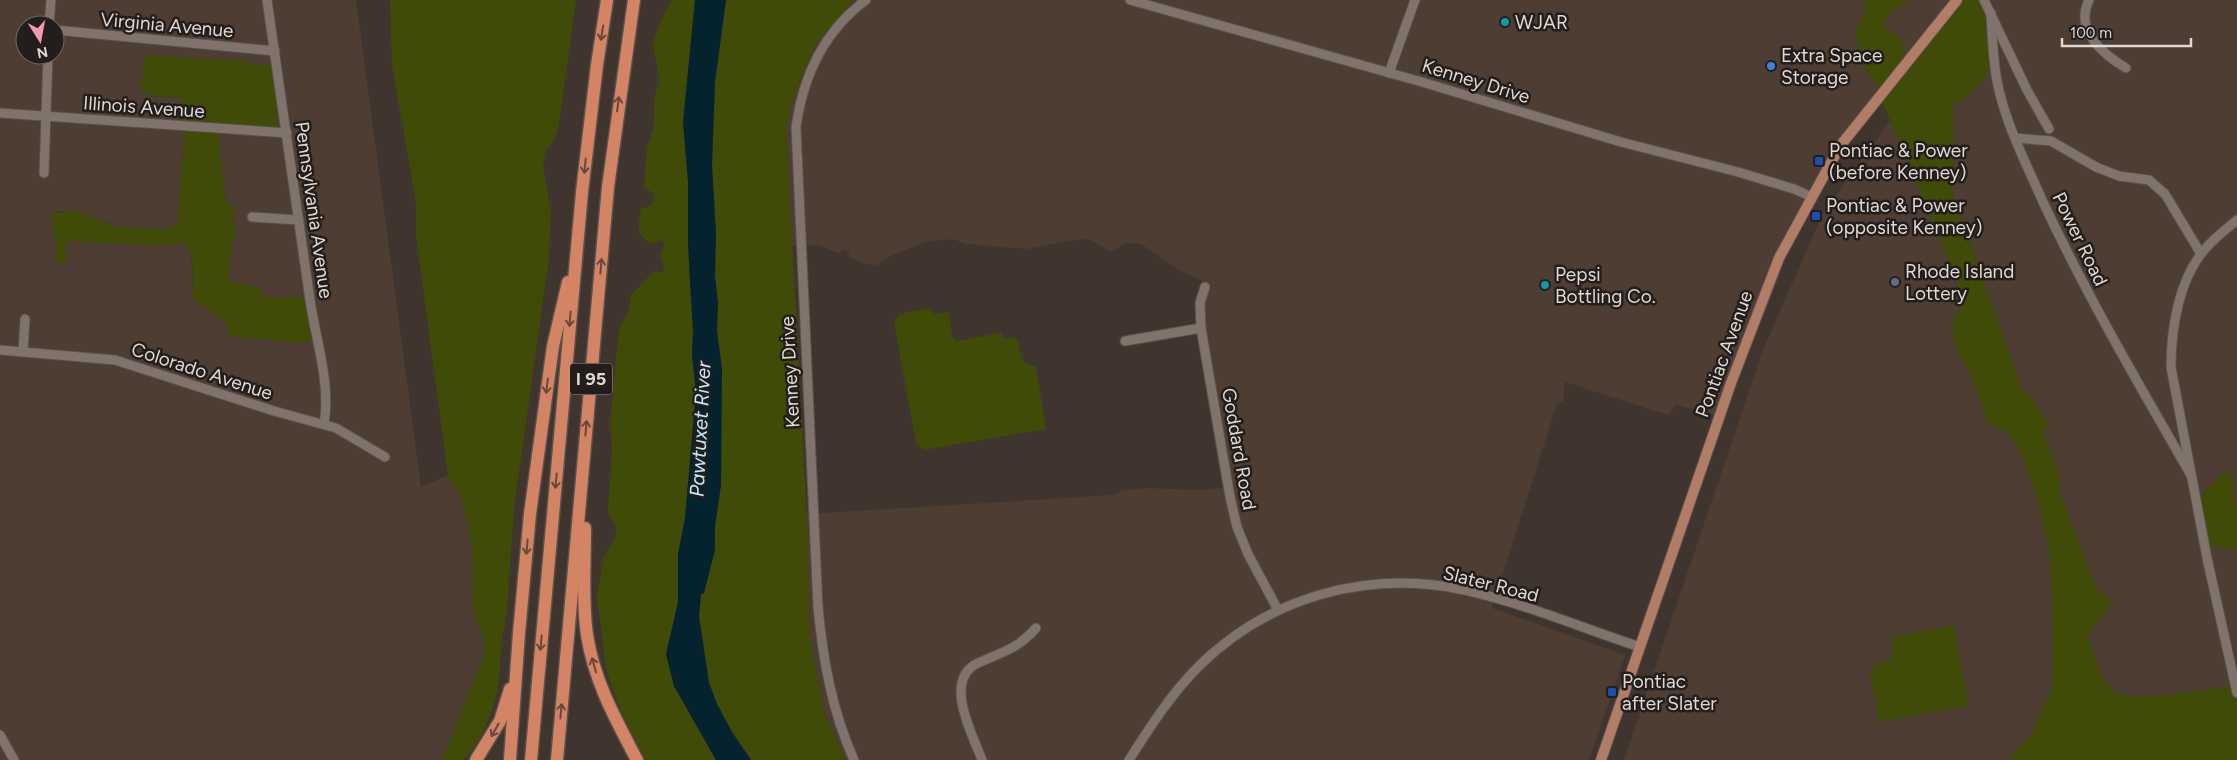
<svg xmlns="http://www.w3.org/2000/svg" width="2237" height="760" font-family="Figtree,sans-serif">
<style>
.built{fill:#4d3d32;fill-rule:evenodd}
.green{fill:#404b07}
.water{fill:#04232f}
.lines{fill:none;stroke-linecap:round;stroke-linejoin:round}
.minor-casing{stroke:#5a514b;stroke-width:11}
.major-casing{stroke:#5a514b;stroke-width:12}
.highway-casing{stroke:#5a514b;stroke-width:15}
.minor{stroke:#7f736b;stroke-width:9}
.major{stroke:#b17d67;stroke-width:10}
.highway{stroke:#d38465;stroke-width:12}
.oneway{stroke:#694739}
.culture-dot{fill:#0f9aa8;stroke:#231e1b;stroke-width:2}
.shop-dot{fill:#3f7fe0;stroke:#231e1b;stroke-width:2}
.transit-dot{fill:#1a4fb4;stroke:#231e1b;stroke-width:2}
.service-dot{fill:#5c6f8a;stroke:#231e1b;stroke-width:2}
.labels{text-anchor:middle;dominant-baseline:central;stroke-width:5;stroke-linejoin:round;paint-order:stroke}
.shield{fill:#231e1b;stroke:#a7a09c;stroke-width:1}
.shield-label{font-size:18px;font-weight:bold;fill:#dfd8d3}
.poi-label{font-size:19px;fill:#dfd8d3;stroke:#231e1b;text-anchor:start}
.street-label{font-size:19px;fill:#dfd8d3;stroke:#231e1b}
.water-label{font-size:20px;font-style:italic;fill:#bdeaff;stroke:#231e1b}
</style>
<rect width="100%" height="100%" fill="#40352e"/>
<g class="built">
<path d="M0,0H356L421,487L448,475L462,500L471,537L474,576L472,595L475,619L482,633L486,650L442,760H0ZM25,25H55V55H25ZM244,61L258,65L220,129L219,153L227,204L235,211L233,218L236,238L233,239L227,274L228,281L261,288L262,297L287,298L309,295L227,323L193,299L192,265L190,249L185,243L156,246L72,241L65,243V265L54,260L56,245L54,212L76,211L87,217L109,222L116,227L170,229L178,222L184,130L182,127V98L151,96L148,92Z"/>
<polygon points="854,0 1866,0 1865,13 1858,23 1855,32 1862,64 1881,91 1793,225 1718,416 1676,405 1668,415 1565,382 1563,401 1557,404 1492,608 1625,655 1589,760 846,760 824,712 810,639 806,514 1113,495 1121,492 1117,491 1145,488 1199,490 1227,488 1196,310 1197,294 1202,280 1182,272 1141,244 1125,243 1112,252 1089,239 1067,241 1027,249 965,244 954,239 925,242 884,259 878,265 865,264 848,257 849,251 844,249 838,253 819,245 792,246 786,127 797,88 816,43"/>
<polygon points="1910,0 1957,0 1906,64 1883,24 1891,11"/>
<polygon points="1980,0 2237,0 2237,760 1624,760 1763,350 1823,213 1965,18"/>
</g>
<g class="green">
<polygon points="390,0 576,0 559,124 555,138 546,151 543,166 551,210 549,258 514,508 507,611 502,638 498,689 492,711 483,732 473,750 463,760 442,760 486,650 482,633 475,619 472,595 474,576 470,537 462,500 448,475 416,235 416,203 392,65"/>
<path d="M672,0H695L683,122L688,181V245L693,333L692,355L696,392L685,518L678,554V602L666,654L674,686L716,760H645L620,709L606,669L597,596L603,559L616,536L615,525L608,511L612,450L610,424L619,328L629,311L631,295L654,271L662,272L665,270L660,257L664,245L662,240L651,244C634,232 639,228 641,209L652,205L654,194L644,187L647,149L654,125V101L659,78L653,44L661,20Z"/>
<polygon points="726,0 854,0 816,43 797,88 786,127 807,522 810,639 824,712 846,760 751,760 732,732 717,704 709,683 699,616 701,594 704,593 715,550 715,526 721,485 722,369 717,331 718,303 715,276 716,234 712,164 715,82"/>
<path d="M1866,0H1910L1891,11L1883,24L1901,39L1906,63L1957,0H1984L2007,45L1990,54L1986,77L1978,85V88L1953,105L1954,161L1951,187L2023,393H2028L2048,424L2044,434L2061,481L2058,488L2096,587L2112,602L2087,635C2094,654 2099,681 2117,693C2134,703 2214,688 2237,685V760H2008L2032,732L2053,686V627L2050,554L2040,508L2022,454L2008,433L1986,422L1982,404L1970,375L1955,347L1952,320L1960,309L1956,278L1880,97L1881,91L1862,64L1855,32L1858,23L1865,13Z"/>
<path d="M144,55L244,61L258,65L275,63L286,131L220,130L219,153L227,204L238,209L235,211L233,218L236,238L233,240L228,281L261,288L262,297L287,298L309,295L316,339L301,343L228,336L227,323L193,299C192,282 196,257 185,243L156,246L72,241L65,243L66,265L54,260L56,245L50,217L54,212C61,214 67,211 74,211C78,211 111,224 116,227L170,229L178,222L184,130L182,126V98L151,96L148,92L141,91Z"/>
<polygon points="928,308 935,314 949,312 952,336 956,341 1001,333 1005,339 1017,338 1023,362 1036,367 1046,429 924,450 916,443 894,322 900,314"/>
<polygon points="2225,471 2232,477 2234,500 2237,504 2237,548 2235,550 2220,545 2205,549 2196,500"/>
<polygon points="1954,625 1969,706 1879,722 1870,673 1875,664 1891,660 1893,637"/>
</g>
<polygon class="water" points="695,0 726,0 715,82 712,164 716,234 715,276 718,303 717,331 722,369 721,485 715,526 715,550 704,593 701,594 699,616 709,683 717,704 732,732 751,760 716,760 674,686 666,654 678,602 678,554 685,518 696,392 692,355 693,333 688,245 688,181 683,122"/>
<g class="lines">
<g class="minor-casing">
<g id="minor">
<path d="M267,0C281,100 296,200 310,300C316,341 331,384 324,424"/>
<polyline points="1130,0 1422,82 1621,142 1738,172 1794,189 1812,197"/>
<polyline points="1984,0 2027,90 2049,129"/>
<path d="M2089,0C2074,31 2103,54 2126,68"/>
<path d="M1991,13C1992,36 1993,59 1997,81C2005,123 2026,163 2043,202C2087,296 2139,385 2191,475"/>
<polyline points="49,25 51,0"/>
<polyline points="55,30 275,51"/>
<polyline points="1389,73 1415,0"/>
<polyline points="0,113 287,133"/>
<polyline points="2015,138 2051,141 2096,167 2119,176 2149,180 2165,194 2201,254"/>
<polyline points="44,173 48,55"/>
<polyline points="252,217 299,220"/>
<path d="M2237,220C2226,229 2214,238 2205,249C2179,279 2171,328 2171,367L2207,558L2237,693"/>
<polyline points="1205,287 1200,303 1201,328 1230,497 1237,527 1248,554 1278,610"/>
<polyline points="1125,341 1201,328"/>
<polyline points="0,350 115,360 274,411 336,428 385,457"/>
<polyline points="23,352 25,319"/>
<polyline points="0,735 14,760"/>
<path d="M854,760C832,711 823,660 818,607L796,127C803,77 824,31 866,0"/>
<path d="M982,760C973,735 942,680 978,663C1002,652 1018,649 1036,628"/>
<path d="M1129,760C1150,727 1171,694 1199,666C1269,597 1368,569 1464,590C1524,603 1582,628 1640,647"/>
</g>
</g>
<g class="major-casing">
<polyline id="major" points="1601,760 1731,383 1779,258 1840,146 1957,0"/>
</g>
<g class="highway-casing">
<g id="highway">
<path d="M585,528C585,563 582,600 587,635C594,681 616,720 637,760"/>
<polyline points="476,760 500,721 510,689"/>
<polyline points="510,760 519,633 530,514 553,346 568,282"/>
<polyline points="531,760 582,192 597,65 607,0"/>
<polyline points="557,760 608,187 634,0"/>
</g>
</g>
<use href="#minor" class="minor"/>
<use href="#major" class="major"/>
<use href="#highway" class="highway"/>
</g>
<defs><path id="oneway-shaft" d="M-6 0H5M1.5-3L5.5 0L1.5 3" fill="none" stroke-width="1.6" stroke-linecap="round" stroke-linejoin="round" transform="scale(1.25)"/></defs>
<g class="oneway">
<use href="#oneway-shaft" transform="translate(602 33) rotate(99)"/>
<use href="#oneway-shaft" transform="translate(618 104) rotate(-83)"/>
<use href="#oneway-shaft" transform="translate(585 166) rotate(96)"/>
<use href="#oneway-shaft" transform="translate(601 266) rotate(-85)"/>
<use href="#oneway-shaft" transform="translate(570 319) rotate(95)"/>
<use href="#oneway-shaft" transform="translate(547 386) rotate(97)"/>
<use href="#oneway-shaft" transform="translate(586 428) rotate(-85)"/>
<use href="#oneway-shaft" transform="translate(556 481) rotate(95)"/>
<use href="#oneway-shaft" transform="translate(527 547) rotate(95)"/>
<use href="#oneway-shaft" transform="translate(541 643) rotate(95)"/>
<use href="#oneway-shaft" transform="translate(594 665) rotate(-106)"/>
<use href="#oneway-shaft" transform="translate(561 711) rotate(-85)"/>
<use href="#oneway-shaft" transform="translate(495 730) rotate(119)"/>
</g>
<g class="culture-dot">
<circle cx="1505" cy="22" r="5"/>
<circle cx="1545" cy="285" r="5"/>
</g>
<circle class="shop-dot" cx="1771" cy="66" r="5"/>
<g class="transit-dot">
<rect x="1814" y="156" width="10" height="10" rx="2.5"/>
<rect x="1811" y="211" width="10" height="10" rx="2.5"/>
<rect x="1607" y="687" width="10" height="10" rx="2.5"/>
</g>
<circle class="service-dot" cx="1895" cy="282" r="5"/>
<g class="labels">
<rect class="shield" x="570" y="363.5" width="42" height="31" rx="4"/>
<g class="shield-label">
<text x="591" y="379">I 95</text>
</g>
<g class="poi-label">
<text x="1515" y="22">WJAR</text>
<text x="1781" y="55">Extra Space<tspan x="1781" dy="22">Storage</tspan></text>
<text x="1829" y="150">Pontiac &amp; Power<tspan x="1829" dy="22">(before Kenney)</tspan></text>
<text x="1826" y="205">Pontiac &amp; Power<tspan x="1826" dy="22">(opposite Kenney)</tspan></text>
<text x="1905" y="271">Rhode Island<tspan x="1905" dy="22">Lottery</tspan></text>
<text x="1555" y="274">Pepsi<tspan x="1555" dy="22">Bottling Co.</tspan></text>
<text x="1622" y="681">Pontiac<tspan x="1622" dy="22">after Slater</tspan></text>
</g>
<g class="street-label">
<text transform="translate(167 25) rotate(5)">Virginia Avenue</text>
<text transform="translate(1476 81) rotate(17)">Kenney Drive</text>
<text transform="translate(144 107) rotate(4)">Illinois Avenue</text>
<text transform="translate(314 210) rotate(82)">Pennsylvania Avenue</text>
<text transform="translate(2080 239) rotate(64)">Power Road</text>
<text transform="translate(1724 354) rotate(-70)">Pontiac Avenue</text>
<text transform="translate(202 371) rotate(18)">Colorado Avenue</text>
<text transform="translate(790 372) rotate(-93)">Kenney Drive</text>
<text transform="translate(1239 449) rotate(80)">Goddard Road</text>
<text transform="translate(1491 584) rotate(14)">Slater Road</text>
</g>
<g class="water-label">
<text transform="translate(700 429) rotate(-87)">Pawtuxet River</text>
</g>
</g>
<g transform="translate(40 40) rotate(169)"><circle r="24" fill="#231e1b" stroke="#6e6865"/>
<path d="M0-4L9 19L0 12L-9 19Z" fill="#f19ab4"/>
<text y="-8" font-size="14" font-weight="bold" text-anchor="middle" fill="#dfd8d3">N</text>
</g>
<path d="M2062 38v8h129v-8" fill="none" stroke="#dfd8d3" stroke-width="2.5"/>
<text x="2070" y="38" font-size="15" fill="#dfd8d3" stroke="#231e1b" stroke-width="4" paint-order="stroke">100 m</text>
</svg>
